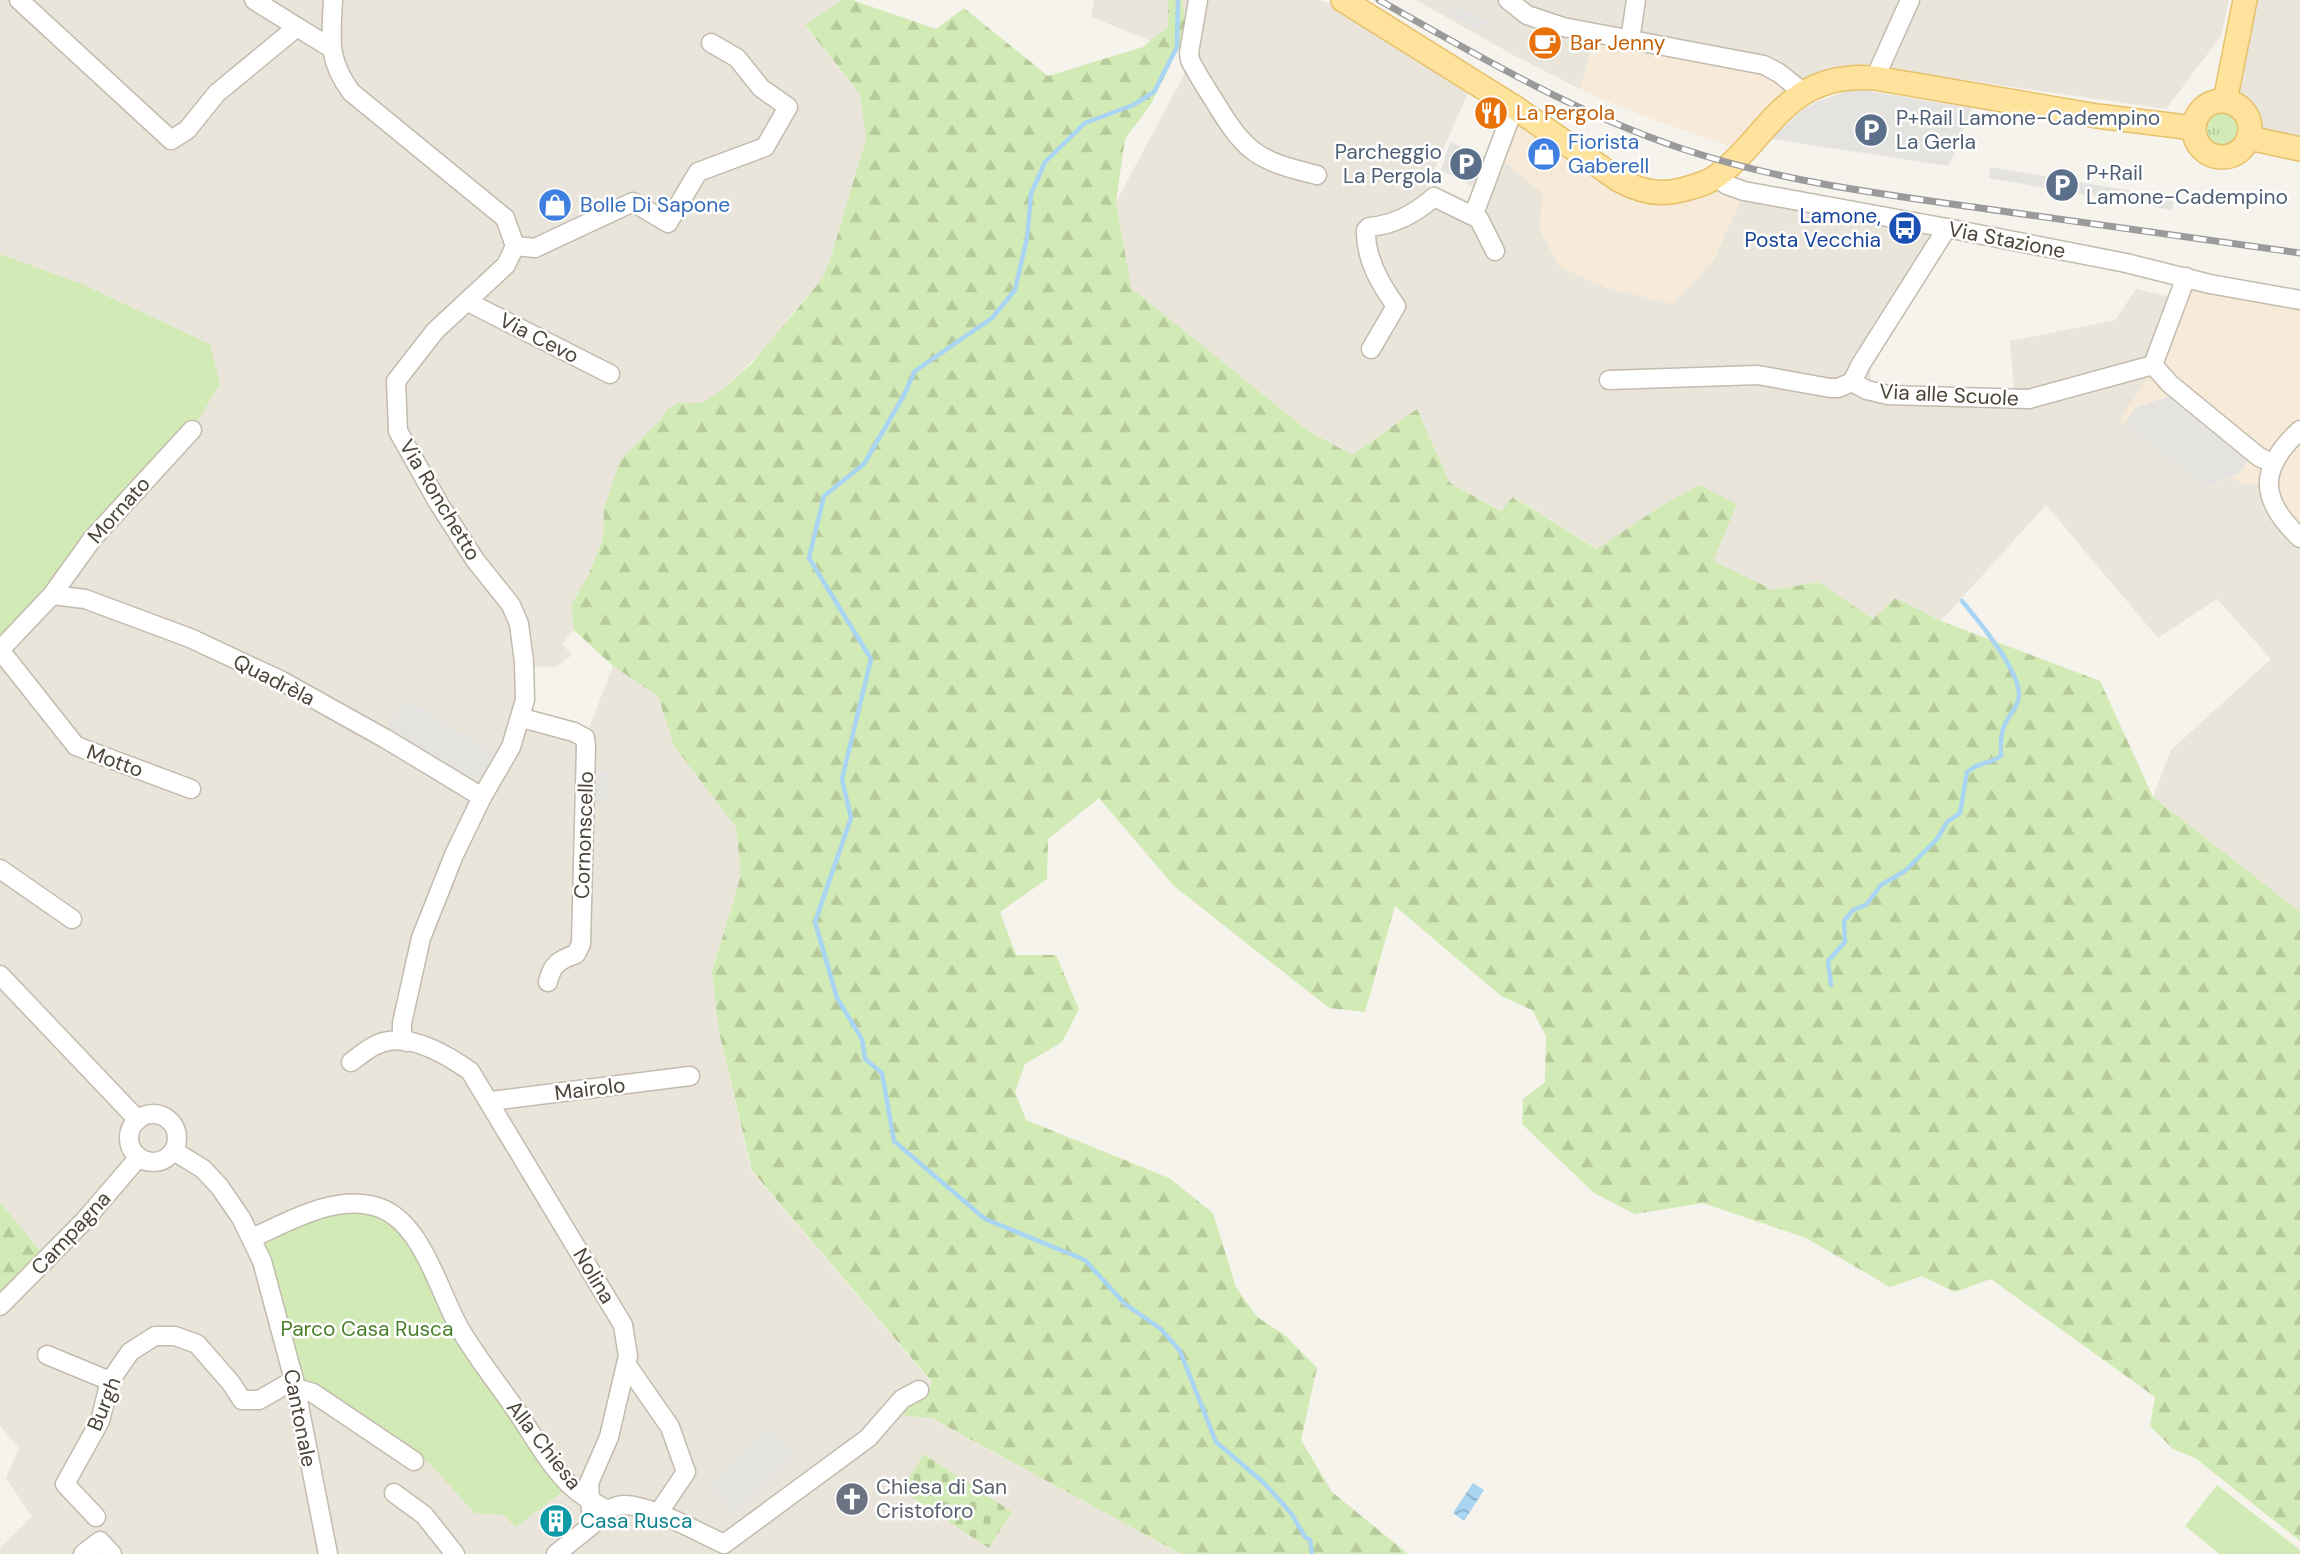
<svg xmlns="http://www.w3.org/2000/svg" width="2300" height="1554" font-family="'DM Sans',sans-serif">
<style>
.residential{fill:#eae5da}
.commercial{fill:#f7ead8}
.grass{fill:url(#grass-tufts)}
.forest{fill:url(#forest-firs)}
.cemetery{fill:url(#cemetery-stones)}
.green{fill:#d2eab5}
.parking{fill:#e5e3e0}
.water{fill:url(#water-waves)}
.lines{fill:none;stroke-linecap:round;stroke-linejoin:round}
.stream{stroke:#a9d4f2;stroke-width:4.5}
.minor-casing{stroke:#c2bbae;stroke-width:21}
.major-casing{stroke:#e6c16a;stroke-width:26}
.minor{stroke:#fff;stroke-width:18}
.major{stroke:#ffe39c;stroke-width:23}
.rail-casing{stroke:#9a9a9a;stroke-width:7}
.rail{stroke:#fff;stroke-width:4.5;stroke-dasharray:13;stroke-linecap:butt}
.labels{text-anchor:middle;dominant-baseline:central;stroke-width:5;stroke-linejoin:round;paint-order:stroke}
.food-label{font-size:21px;fill:#c56008;stroke:#fff;text-anchor:start}
.service-label{font-size:21px;fill:#4e5e75;stroke:#fff;text-anchor:start}
.shop-label{font-size:21px;fill:#366cbe;stroke:#fff;text-anchor:start}
.transit-label{font-size:21px;fill:#164399;stroke:#fff;text-anchor:end}
.street-label{font-size:21px;fill:#4b4439;stroke:#fff}
.park-label{font-size:21px;fill:#4a7f2a;stroke:#fff}
.worship-label{font-size:21px;fill:#5b616d;stroke:#fff;text-anchor:start}
.culture-label{font-size:21px;fill:#0d838f;stroke:#fff;text-anchor:start}
</style>
<defs>
<pattern id="grass-tufts" width="24" height="20" patternUnits="userSpaceOnUse" patternTransform="scale(1.75)"><rect width="24" height="20" fill="#d2eab5"/><path d="M3 7l-1-3M5 7V3M7 7l1-3M15 17l-1-3M17 17v-4M19 17l1-3" fill="none" stroke="#b6ca9c"/></pattern>
<pattern id="forest-firs" width="22" height="20" patternUnits="userSpaceOnUse" patternTransform="scale(1.75)"><rect width="22" height="20" fill="#d2eab5"/><path d="M5 1l3.5 6h-7zM16 11l3.5 6h-7z" fill="#b6ca9c"/></pattern>
<pattern id="cemetery-stones" width="16" height="16" patternUnits="userSpaceOnUse" patternTransform="scale(1.75)"><rect width="16" height="16" fill="#d2eab5"/><path d="M2 7V4a2 2 0 0 1 4 0v3zM10 15v-3a2 2 0 0 1 4 0v3z" fill="#b6ca9c"/></pattern>
<pattern id="water-waves" width="16" height="10" patternUnits="userSpaceOnUse" patternTransform="scale(1.75)"><rect width="16" height="10" fill="#a9d4f2"/><path d="M0 5q4-4 8 0t8 0" fill="none" stroke="#8caec5"/></pattern>
</defs>
<rect width="100%" height="100%" fill="#f6f3ec"/>
<g class="residential">
<polygon points="0,0 842,0 805,26 860,94 866,139 831,257 822,279 790,316 770,344 721,391 702,403 679,403 668,409 604,508 603,539 587,578 571,605 574,630 562,644 572,655 556,667 524,666 522,718 585,738 613,666 658,696 674,746 736,827 741,875 712,972 719,1032 751,1171 932,1383 926,1398 906,1416 930,1418 1181,1554 0,1554 0,1548 32,1517 6,1478 19,1448 0,1426 0,1306 47,1259 0,1202 0,650 210,344 82,284 0,254"/>
<polygon points="1094,0 1319,0 1334,5 1469,91 1427,186 1476,214 1495,153 1543,194 1540,228 1605,287 1673,304 1713,261 1743,195 1958,225 1871,367 1870,380 1884,387 2014,394 2010,341 2115,320 2136,289 2183,300 2159,361 2147,382 2231,478 2242,483 2280,487 2285,504 2300,524 2300,912 2153,797 2171,750 2271,659 2217,599 2158,638 2046,505 1941,621 1895,598 1873,619 1818,582 1773,590 1712,561 1699,485 1661,506 1598,549 1514,497 1502,511 1450,483 1417,409 1352,455 1307,430 1130,288 1116,202 1184,75 1183,50 1156,43 1091,17"/>
<polygon points="1416,0 2229,0 2221,36 2166,109 1896,70 1813,88 1596,34 1580,89 1513,55"/>
<polygon points="2245,0 2300,0 2300,146 2250,135 2219,99"/>
</g>
<g class="commercial">
<polygon points="1597,34 1764,65 1804,93 1758,136 1732,147 1638,114 1580,89"/>
<polygon points="1512,114 1623,191 1714,188 1743,195 1713,261 1673,304 1605,287 1559,267 1539,228 1543,194 1495,153"/>
<polygon points="2189,283 2300,306 2300,524 2285,504 2279,487 2242,483 2231,478 2206,488 2119,421 2159,361"/>
</g>
<circle class="grass" cx="2222" cy="129" r="16"/>
<g class="forest">
<polygon points="842,0 852,0 936,29 964,8 1048,76 1143,47 1168,27 1168,0 1182,0 1187,31 1151,104 1125,139 1116,202 1131,288 1307,430 1352,455 1417,409 1450,483 1501,511 1513,497 1597,549 1661,506 1699,485 1737,504 1713,561 1773,590 1818,582 1873,619 1895,598 1941,621 2100,681 2153,797 2300,912 2300,1541 2195,1458 2173,1449 2150,1426 2155,1397 1991,1279 1955,1292 1922,1276 1890,1287 1806,1238 1703,1203 1635,1214 1594,1193 1522,1124 1523,1099 1545,1082 1546,1036 1532,1010 1501,996 1395,906 1365,1012 1329,1008 1174,886 1099,798 1048,839 1047,879 1000,912 1016,955 1056,955 1079,1009 1062,1042 1025,1064 1015,1092 1026,1120 1169,1178 1213,1213 1236,1287 1257,1317 1286,1336 1317,1368 1301,1440 1332,1492 1408,1554 1181,1554 931,1418 906,1416 903,1413 906,1400 926,1398 932,1382 752,1171 719,1032 712,972 741,875 736,827 674,746 658,696 613,666 574,630 571,605 587,578 603,539 604,508 620,461 663,417 667,409 679,403 702,403 721,391 752,363 822,279 831,257 866,139 860,94 805,25"/>
<polygon points="0,1202 47,1259 0,1306"/>
</g>
<polygon class="cemetery" points="924,1454 1012,1512 989,1548 901,1490"/>
<g class="green">
<polygon points="0,254 82,284 210,344 220,384 192,430 0,650"/>
<polygon points="331,1206 397,1218 460,1328 571,1485 516,1527 503,1515 475,1513 429,1463 296,1388 252,1238"/>
<polygon points="2217,1485 2300,1550 2300,1554 2220,1554 2185,1526"/>
</g>
<g class="parking">
<polygon points="1456,6 1491,23 1480,31 1445,13"/>
<polygon points="1862,90 1972,108 1949,166 1771,139 1800,112 1814,103 1847,91"/>
<polygon points="1450,142 1491,159 1480,190 1441,170"/>
<polygon points="1990,167 2174,198 2172,210 1989,178"/>
<polygon points="2170,396 2249,459 2239,473 2206,488 2124,425 2135,408"/>
<polygon points="404,698 495,753 480,778 469,781 385,730"/>
<polygon points="598,771 610,772 607,803 595,802"/>
<polygon points="767,1425 796,1454 733,1515 709,1485"/>
</g>
<polygon class="water" points="1473,1483 1484,1490 1464,1521 1453,1513"/>
<g class="lines">
<g class="stream">
<polyline points="1178,0 1177,47 1154,92 1133,105 1085,123 1045,162 1031,194 1027,238 1015,290 992,318 915,371 904,395 864,464 824,496 809,558 871,659 842,779 851,818 815,922 837,998 862,1039 865,1059 882,1073 894,1141 985,1219 1085,1260 1125,1304 1161,1329 1180,1351 1216,1442 1264,1483 1291,1513 1305,1537 1310,1540 1312,1554"/>
<path d="M1831,985L1828,961L1845,942L1844,921L1853,910L1866,905L1881,885L1905,871L1937,839L1947,822L1960,813L1967,772C1981,760 1987,766 2001,756C2001,745 2000,734 2005,724C2010,713 2018,708 2019,695C2019,670 1978,620 1962,601"/>
</g>
<g class="minor-casing">
<g id="minor">
<polyline points="19,0 171,140 187,130 217,93 297,27 331,48"/>
<polyline points="254,0 297,27"/>
<path d="M333,0C331,39 327,59 351,92L505,218L515,246L506,265L435,331L396,381L398,431L439,504L475,560L511,605L519,624L524,662L525,700L511,747L482,797L454,855L421,938L402,1023V1033L407,1042"/>
<path d="M1198,0L1189,53L1190,60C1197,74 1206,88 1215,102C1246,154 1259,161 1317,175"/>
<polyline points="1508,0 1527,15 1563,27 1764,65 1779,73 1804,93"/>
<polyline points="1630,40 1636,0"/>
<polyline points="1875,78 1910,0"/>
<polyline points="1715,177 1727,185 1744,191 1947,228 2126,263 2210,284 2300,300"/>
<polyline points="1474,214 1514,107"/>
<polyline points="515,246 535,248 633,202 668,223 698,172 765,147 788,107 761,88 737,58 711,43"/>
<polyline points="468,302 610,374"/>
<path d="M1371,349L1396,306C1380,284 1365,258 1366,230L1369,227C1394,225 1416,213 1434,197L1479,219L1495,251"/>
<polyline points="2153,365 2170,384 2259,457 2272,463"/>
<polyline points="1609,380 1758,375 1830,388 1838,388 1852,382 1867,390 1888,395 2029,399 2153,365 2186,277"/>
<polyline points="1852,382 1861,364 1947,228"/>
<path d="M2300,430C2258,469 2259,499 2300,538"/>
<polyline points="52,595 85,599 190,638 282,681 386,739 482,797"/>
<path d="M522,718L574,732L585,738L586,746L581,944L576,954C559,960 552,964 548,982"/>
<polyline points="191,789 76,746 0,650 52,595 93,538 192,430"/>
<polyline points="0,869 72,919"/>
<polyline points="0,975 138,1120"/>
<path d="M351,1062C362,1054 374,1043 389,1041C416,1036 450,1057 470,1071L623,1325L628,1356L609,1437L589,1483L592,1525L556,1554"/>
<polyline points="491,1101 690,1076"/>
<circle cx="153" cy="1138" r="24"/>
<polyline points="174,1151 203,1169 219,1186 241,1218 262,1261 294,1380 328,1554"/>
<path d="M252,1238C288,1222 333,1195 374,1206C422,1218 438,1291 460,1329C477,1358 499,1385 518,1413C534,1437 550,1466 571,1486C582,1496 594,1503 607,1510C611,1509 618,1505 622,1505C648,1503 699,1533 724,1544L868,1438L902,1399L919,1390"/>
<polyline points="0,1306 84,1221 139,1157"/>
<polyline points="47,1355 110,1381"/>
<polyline points="627,1365 670,1427 686,1472 659,1512"/>
<polyline points="296,1388 313,1393 414,1461"/>
<polyline points="394,1493 424,1515 455,1554"/>
<polyline points="96,1517 65,1484 100,1421 110,1381 130,1352 155,1336 175,1336 197,1344 231,1383 242,1400 259,1400 294,1380"/>
<polyline points="83,1554 100,1541 112,1554"/>
</g>
</g>
<g class="major-casing">
<g id="major">
<path d="M1343,0L1514,107L1619,180C1639,191 1660,196 1681,190C1693,187 1706,184 1717,176C1749,153 1769,115 1802,94C1825,79 1849,76 1875,78L2097,116L2194,128"/>
<polyline points="2225,101 2245,0"/>
<circle cx="2222" cy="129" r="28"/>
<polyline points="2249,138 2300,149"/>
</g>
</g>
<use href="#minor" class="minor"/>
<use href="#major" class="major"/>
<g class="rail-casing">
<path id="rail" d="M1379,0C1478,56 1575,113 1683,149C1779,181 1880,194 1980,208C2086,223 2193,238 2300,253"/>
</g>
<use href="#rail" class="rail"/>
</g>
<defs>
<g id="cafe-disc" transform="scale(1.75)"><circle r="9.5" fill="#e8710a" stroke="#fff"/><path d="M-5.5-4.5H6V0H3Q3 3.5 0 3.5H-2.5Q-5.5 3.5-5.5 0ZM3-3.2v2h1.7v-2ZM-6 4.5H4V6H-6Z" fill="#fff"/></g>
<g id="restaurant-disc" transform="scale(1.75)"><circle r="9.5" fill="#e8710a" stroke="#fff"/><path d="M-5-6h1v4h1v-4h1v4h1v-4h1v5L-1.5 .5V6h-2V.5L-5-1ZM5-6V6H3V1.5H1.5Q1.5-4 5-6Z" fill="#fff"/></g>
<g id="parking-disc" transform="scale(1.75)"><circle r="9.5" fill="#5c6f8a" stroke="#fff"/><path d="M-3.5-5.5H1a3.5 3.5 0 0 1 0 7H-1V5.5H-3.5ZM-1-3.4V-.6H.8a1.4 1.4 0 0 0 0-2.8Z" fill="#fff"/></g>
<g id="shop-disc" transform="scale(1.75)"><circle r="9.5" fill="#3f7fe0" stroke="#fff"/><path d="M-5-2.5h2.3a2.7 3.5 0 0 1 5.4 0H5L5.5 6h-11ZM-1.5-2.5h3a1.5 2.3 0 0 0-3 0Z" fill="#fff"/></g>
<g id="bus-disc" transform="scale(1.75)"><circle r="9.5" fill="#1a4fb4" stroke="#fff"/><path d="M-5-6H5V4H4V6H2V4H-2V6H-4V4H-5ZM-3.5-4V0h7V-4ZM-3.5 1.2v1.5H-2V1.2ZM2 1.2v1.5H3.5V1.2Z" fill="#fff"/></g>
<g id="church-disc" transform="scale(1.75)"><circle r="9.5" fill="#6b7280" stroke="#fff"/><path d="M-1.2-6h2.4v3.5h3.3v2.4h-3.3V6h-2.4V-.1h-3.3v-2.4h3.3Z" fill="#fff"/></g>
<g id="building-disc" transform="scale(1.75)"><circle r="9.5" fill="#0f9aa8" stroke="#fff"/><path d="M-4-6H4V6H1V3H-1V6H-4ZM-2.5-4.3h1.7v1.8h-1.7ZM.8-4.3h1.7v1.8H.8ZM-2.5-1h1.7V.8h-1.7ZM.8-1h1.7V.8H.8Z" fill="#fff"/></g>
</defs>
<g fill-rule="evenodd">
<use href="#cafe-disc" x="1545" y="43"/>
<use href="#restaurant-disc" x="1491" y="113"/>
<use href="#parking-disc" x="1871" y="130"/>
<use href="#shop-disc" x="1544" y="154"/>
<use href="#parking-disc" x="1466" y="164"/>
<use href="#parking-disc" x="2062" y="185"/>
<use href="#shop-disc" x="555" y="205"/>
<use href="#bus-disc" x="1905" y="228"/>
<use href="#church-disc" x="852" y="1499"/>
<use href="#building-disc" x="556" y="1521"/>
</g>
<g class="labels">
<g class="food-label">
<text x="1570" y="43">Bar Jenny</text>
<text x="1516" y="113">La Pergola</text>
</g>
<g class="service-label">
<text x="1896" y="118">P+Rail Lamone-Cadempino<tspan x="1896" dy="24">La Gerla</tspan></text>
<text x="1442" y="152" text-anchor="end">Parcheggio<tspan x="1442" dy="24">La Pergola</tspan></text>
<text x="2086" y="173">P+Rail<tspan x="2086" dy="24">Lamone-Cadempino</tspan></text>
</g>
<g class="shop-label">
<text x="1568" y="142">Fiorista<tspan x="1568" dy="24">Gaberell</tspan></text>
<text x="580" y="205">Bolle Di Sapone</text>
</g>
<g class="transit-label">
<text x="1881" y="216">Lamone,<tspan x="1881" dy="24">Posta Vecchia</tspan></text>
</g>
<g class="street-label">
<text transform="translate(2007 240) rotate(11)">Via Stazione</text>
<text transform="translate(539 338) rotate(27)">Via Cevo</text>
<text transform="translate(1949 395) rotate(3)">Via alle Scuole</text>
<text transform="translate(440 500) rotate(59)">Via Ronchetto</text>
<text transform="translate(119 510) rotate(-48)">Mornato</text>
<text transform="translate(274 680) rotate(27)">Quadrèla</text>
<text transform="translate(115 761) rotate(20)">Motto</text>
<text transform="translate(584 835) rotate(-88)">Cornonscello</text>
<text transform="translate(590 1089) rotate(-7)">Mairolo</text>
<text transform="translate(71 1233) rotate(-47)">Campagna</text>
<text transform="translate(594 1276) rotate(59)">Nolina</text>
<text transform="translate(104 1404) rotate(-68)">Burgh</text>
<text transform="translate(300 1418) rotate(79)">Cantonale</text>
<text transform="translate(544 1445) rotate(52)">Alla Chiesa</text>
</g>
<g class="park-label">
<text x="367" y="1329">Parco Casa Rusca</text>
</g>
<g class="worship-label">
<text x="876" y="1487">Chiesa di San<tspan x="876" dy="24">Cristoforo</tspan></text>
</g>
<g class="culture-label">
<text x="580" y="1521">Casa Rusca</text>
</g>
</g>
</svg>
